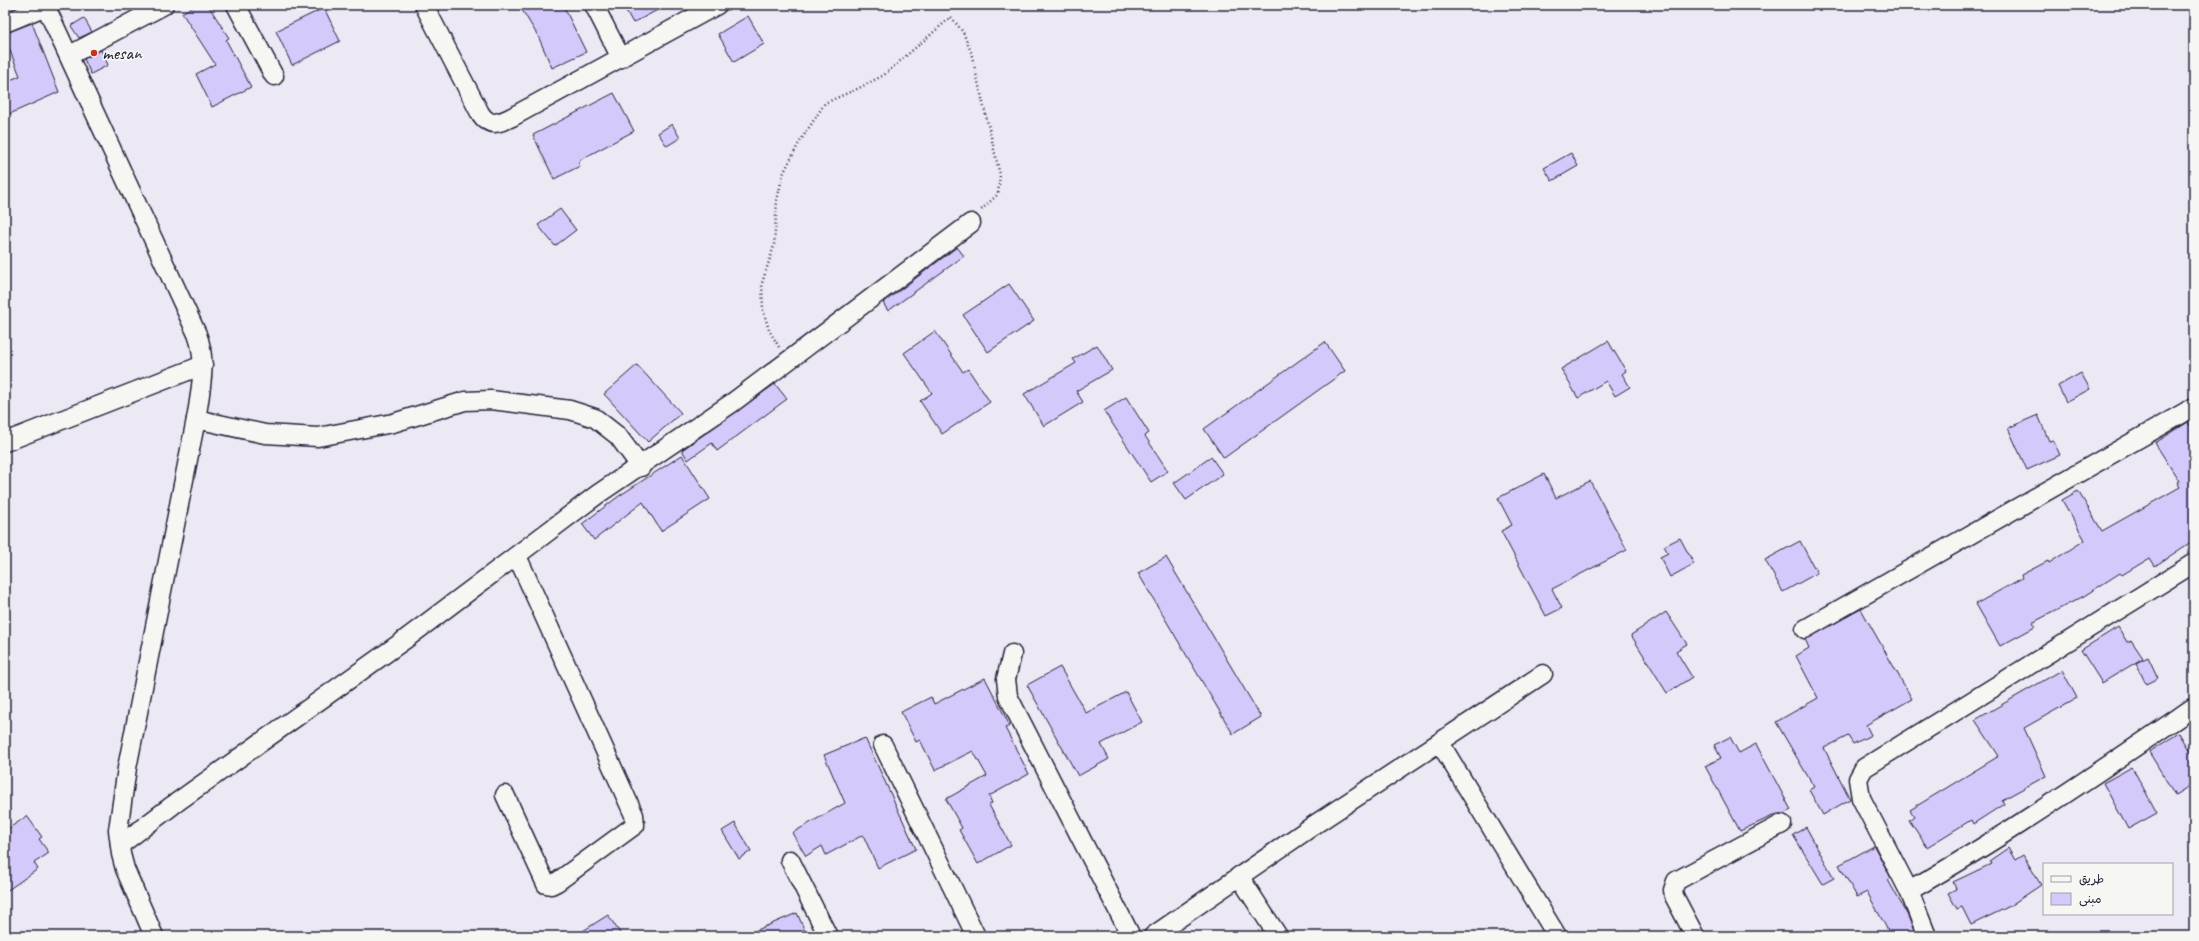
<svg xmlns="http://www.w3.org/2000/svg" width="2199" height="941" font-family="Caveat,'Playpen Sans Arabic',sans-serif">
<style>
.building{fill:#d5c8fa;stroke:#22223b}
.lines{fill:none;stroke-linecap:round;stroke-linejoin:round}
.minor-casing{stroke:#22223b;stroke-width:21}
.path{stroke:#22223b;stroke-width:2.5;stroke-dasharray:1 3;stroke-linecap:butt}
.minor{stroke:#f6f6f2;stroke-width:18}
.poi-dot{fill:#c8321e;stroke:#f6f6f2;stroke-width:1.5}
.labels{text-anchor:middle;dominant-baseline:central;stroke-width:3.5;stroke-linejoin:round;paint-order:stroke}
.poi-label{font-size:19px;fill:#22223b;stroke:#f6f6f2;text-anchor:start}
</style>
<rect width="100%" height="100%" fill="#ece8f4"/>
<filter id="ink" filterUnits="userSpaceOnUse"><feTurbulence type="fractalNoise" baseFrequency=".025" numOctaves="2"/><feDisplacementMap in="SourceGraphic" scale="8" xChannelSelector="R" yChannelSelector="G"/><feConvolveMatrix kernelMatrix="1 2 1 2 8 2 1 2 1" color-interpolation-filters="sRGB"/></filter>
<g filter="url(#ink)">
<g class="building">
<polygon points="195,5 208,5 229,38 226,40 251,87 212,107 196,74 215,64 182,13"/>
<polygon points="519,5 563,5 586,52 552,68 538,36"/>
<polygon points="623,5 667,5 633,23"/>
<polygon points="324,8 340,41 292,65 276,31"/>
<polygon points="748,16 764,44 734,62 718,34"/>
<polygon points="84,18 92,32 79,38 71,26"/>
<polygon points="32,23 59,92 5,116 5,82 20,76 5,38 5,33"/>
<polygon points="101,50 108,65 91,74 84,59"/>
<polygon points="614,93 634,131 578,161 580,166 554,179 533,135"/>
<polygon points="672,124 680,138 667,146 658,133"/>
<polygon points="1571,153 1578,166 1552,181 1544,168"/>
<polygon points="560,209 576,230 555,246 538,225"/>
<polygon points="957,247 964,256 888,311 883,303"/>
<polygon points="1009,284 1034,321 988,352 963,315"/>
<polygon points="935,331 963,372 968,369 990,402 942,434 920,401 932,393 904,353"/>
<polygon points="1608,341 1626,371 1622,374 1630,387 1615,396 1606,381 1578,398 1561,369"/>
<polygon points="1325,342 1345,371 1224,458 1204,429"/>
<polygon points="1097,345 1112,370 1076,391 1083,402 1044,426 1024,394 1076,363 1073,359"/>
<polygon points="637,365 681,413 648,442 604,394"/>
<polygon points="2081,373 2090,389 2066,402 2058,386"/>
<polygon points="775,384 787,399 717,451 712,443 688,460 682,450"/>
<polygon points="1126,397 1149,433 1145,436 1168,471 1151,482 1104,411"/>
<polygon points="2038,415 2049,441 2053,440 2060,455 2027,470 2008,428"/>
<polygon points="2188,422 2194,432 2194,540 2155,566 2150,558 2122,575 2120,573 2084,596 2032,623 2035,627 2000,646 1976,604 2022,578 2021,575 2048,561 2049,563 2085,540 2062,500 2078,491 2102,531 2180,487 2177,482 2179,481 2155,443"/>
<polygon points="682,455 710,499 661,531 643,502 594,540 582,524 619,496"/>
<polygon points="1211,457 1223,474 1186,500 1174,483"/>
<polygon points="1544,474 1556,498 1590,481 1627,550 1552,589 1562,608 1546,616 1501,531 1512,525 1498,498"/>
<polygon points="1680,538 1694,564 1670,577 1660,557 1668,553 1664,546"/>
<polygon points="1800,541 1817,573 1783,592 1765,560"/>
<polygon points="1166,557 1261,717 1233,734 1138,573"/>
<polygon points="1861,609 1912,699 1866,725 1871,735 1853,744 1848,736 1824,748 1850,799 1823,815 1809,790 1814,787 1776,722 1818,698 1796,656 1809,648 1805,639"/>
<polygon points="1666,612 1687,644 1676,651 1692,677 1667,693 1631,635"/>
<polygon points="2118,627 2127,642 2131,640 2143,658 2102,683 2081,650"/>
<polygon points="2148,657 2158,678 2146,684 2136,663"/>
<polygon points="1060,667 1086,713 1126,692 1142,722 1101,744 1109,759 1078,776 1027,685"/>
<polygon points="2062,670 2077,698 2024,728 2046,776 2002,800 2004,804 1973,824 1971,820 1927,847 1909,820 1914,816 1910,810 1999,756 1975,720"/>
<polygon points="985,678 1010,726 1005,728 1029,774 989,796 992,803 989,805 1011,845 978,864 959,830 962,828 946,799 987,776 973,751 935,770 920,740 916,742 901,712 931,697 934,704"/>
<polygon points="2179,733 2194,758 2194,783 2175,795 2149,752"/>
<polygon points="1730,737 1739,753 1756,744 1791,810 1784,814 1777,814 1740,831 1705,766 1721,758 1714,745"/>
<polygon points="865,738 916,849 878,868 863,835 826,855 822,846 806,856 792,833 845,803 824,755"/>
<polygon points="2132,767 2157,813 2128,829 2103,783"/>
<polygon points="27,816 42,837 39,839 49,853 34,863 38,869 5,892 5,831"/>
<polygon points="735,823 751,851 739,859 722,831"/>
<polygon points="1806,827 1834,878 1823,884 1793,835"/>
<polygon points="1874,846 1891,878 1888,880 1908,916 1916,936 1891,936 1867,892 1857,897 1839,865"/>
<polygon points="2008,848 2015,860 2023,855 2041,885 2008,907 1971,925 1962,907 1957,909 1948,893 1956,889 1953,882 1991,864 1989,861"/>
<polygon points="797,913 807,936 743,936"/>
<polygon points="608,915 622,936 575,936"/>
</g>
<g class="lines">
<g class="minor-casing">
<g id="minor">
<path d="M45,5L197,334C207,360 201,387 197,414L127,768L118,830L121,854L125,869L154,936"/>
<polyline points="236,5 274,76"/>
<path d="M424,5L480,113C489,127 498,124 512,117L717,5"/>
<polyline points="594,5 621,58"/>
<polyline points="5,23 46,6"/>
<polyline points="70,55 164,5"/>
<polyline points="196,419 265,434 318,437 393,423 465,401 491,400 570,410 595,418 618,436 641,467"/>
<polyline points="5,442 203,365"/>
<polyline points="1805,629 2194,407"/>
<polyline points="1012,654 1006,679 1008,696 1131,936"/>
<polyline points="1440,743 1557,936"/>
<polyline points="883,745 976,936"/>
<polyline points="505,795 546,884 551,885 557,882 635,825 634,815 517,556"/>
<polyline points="120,845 173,805 403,641 598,494 732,403 971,223"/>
<polyline points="790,860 828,936"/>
<polyline points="1239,876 1278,936"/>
<polyline points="1909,891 1861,798 1858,779 1864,768 2194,563"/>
<polyline points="1153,936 1317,823 1543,674"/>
<polyline points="1695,936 1674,896 1673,890 1676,881 1782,824"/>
<path d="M1927,936L1909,891C2007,835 2100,771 2194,707"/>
</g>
</g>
<polyline class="path" points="779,347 769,330 763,310 762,283 774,246 777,200 783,174 799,143 825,103 857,89 884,75 951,17 963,32 971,52 1000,175 998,194 980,211"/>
<use href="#minor" class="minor"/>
</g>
</g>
<circle class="poi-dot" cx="94" cy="53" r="4"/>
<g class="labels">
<g class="poi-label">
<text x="102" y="53">mesan</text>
</g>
</g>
<rect width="2199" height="941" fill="none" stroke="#f6f6f2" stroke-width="20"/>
<rect x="10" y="10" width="2179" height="921" fill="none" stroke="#22223b" stroke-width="1.5" filter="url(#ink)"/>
<rect x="2043" y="863" width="130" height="52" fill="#f6f6f2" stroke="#a1a1a9"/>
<rect x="2051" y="876" width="20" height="6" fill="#f6f6f2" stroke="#a1a1a9"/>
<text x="2079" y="883" font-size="12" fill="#22223b">طريق</text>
<rect x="2051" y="893" width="20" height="12" fill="#d5c8fa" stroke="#a1a1a9"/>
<text x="2079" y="903" font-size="12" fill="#22223b">مبنى</text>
</svg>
